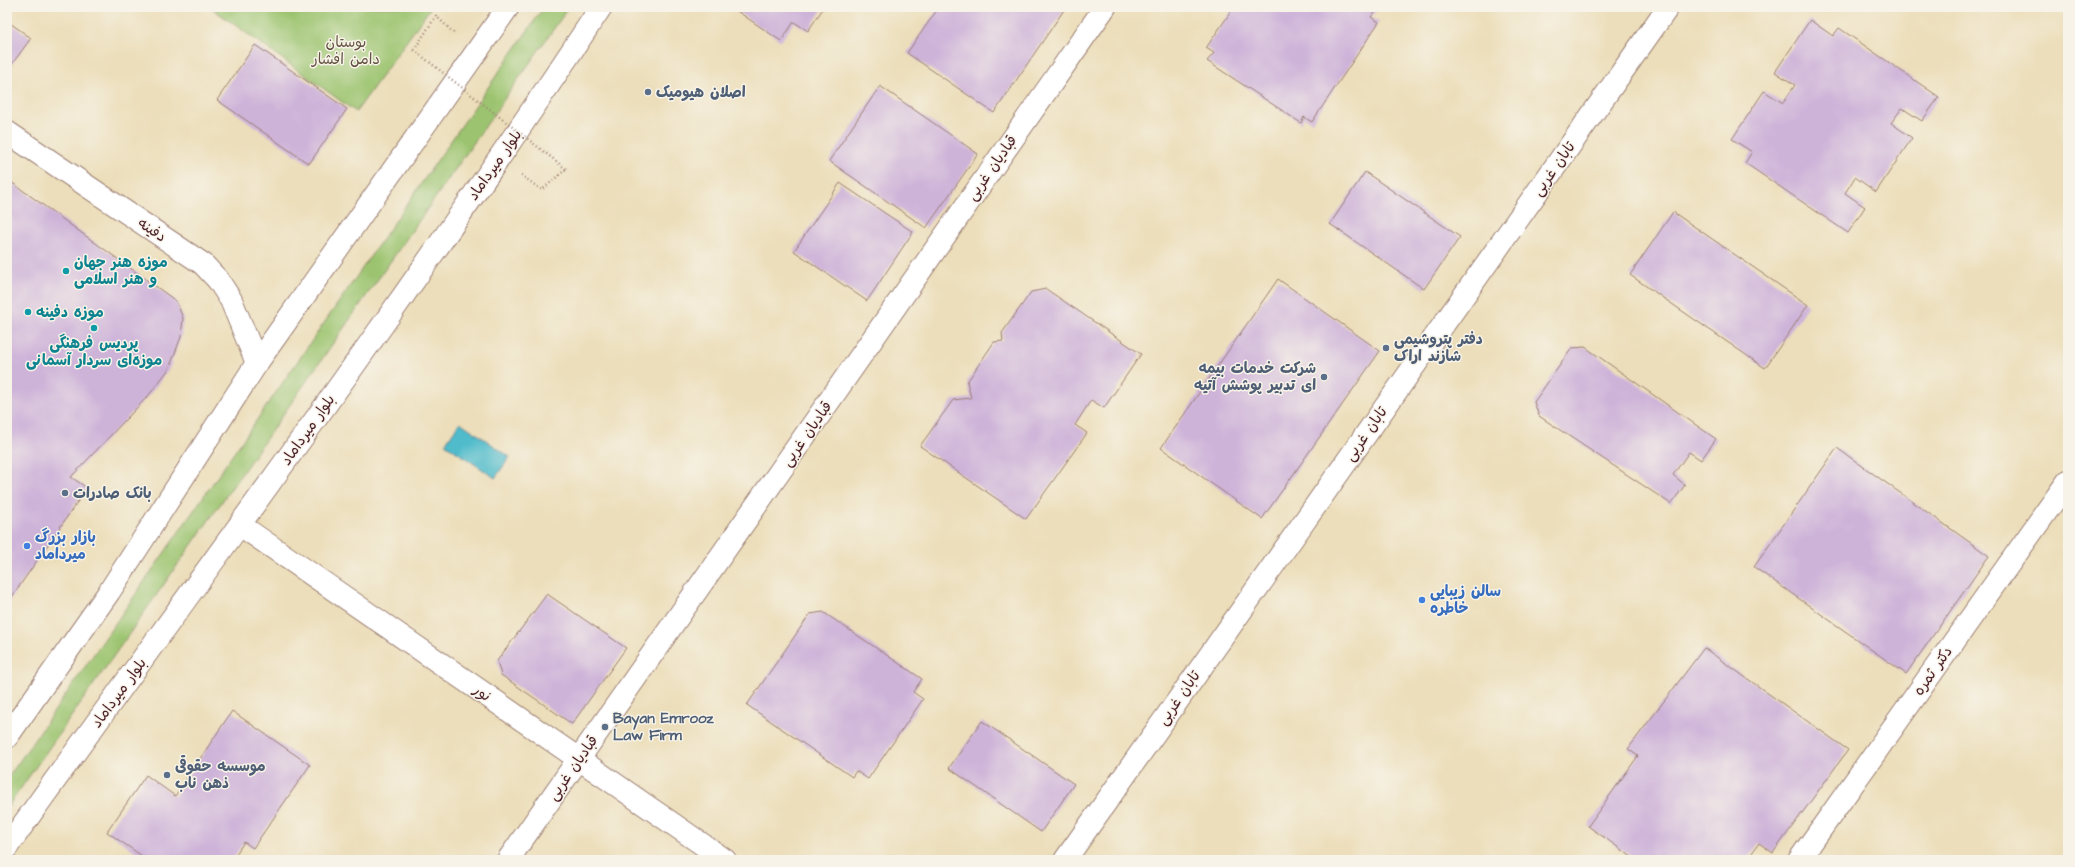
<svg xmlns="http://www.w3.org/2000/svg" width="2075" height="867" font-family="'Architects Daughter','Playpen Sans Arabic',sans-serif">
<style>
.green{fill:#9cc470;stroke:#73724e}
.water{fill:#4fbbcb;stroke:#4c6d7b}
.building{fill:#ceb3d9}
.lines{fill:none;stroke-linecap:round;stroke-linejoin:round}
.minor-casing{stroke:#9b7e72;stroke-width:24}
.secondary-casing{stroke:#9b7e72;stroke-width:24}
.path{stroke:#9b7e72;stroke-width:2.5;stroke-dasharray:1 3;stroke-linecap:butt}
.minor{stroke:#fff;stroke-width:22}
.secondary{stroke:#fff;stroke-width:22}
.path-bridge{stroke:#9b7e72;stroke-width:2.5;stroke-dasharray:1 3;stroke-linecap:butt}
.service-dot{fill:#5c6f8a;stroke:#f7f3e8;stroke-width:1.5}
.culture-dot{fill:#0f9aa8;stroke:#f7f3e8;stroke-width:1.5}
.shop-dot{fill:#3f7fe0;stroke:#f7f3e8;stroke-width:1.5}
.labels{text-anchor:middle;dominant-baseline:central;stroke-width:3;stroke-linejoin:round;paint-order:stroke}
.park-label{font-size:15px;fill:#635140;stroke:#f7f3e8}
.service-label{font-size:15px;font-weight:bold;fill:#4e5e75;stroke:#f7f3e8;text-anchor:start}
.street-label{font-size:15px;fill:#4a1f2b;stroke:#f7f3e8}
.culture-label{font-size:15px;font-weight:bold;fill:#0d838f;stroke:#f7f3e8;text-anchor:start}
.shop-label{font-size:15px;font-weight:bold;fill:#366cbe;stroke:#f7f3e8;text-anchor:start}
</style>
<rect width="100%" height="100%" fill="#f7f3e8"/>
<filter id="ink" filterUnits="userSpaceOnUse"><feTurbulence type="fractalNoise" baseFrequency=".025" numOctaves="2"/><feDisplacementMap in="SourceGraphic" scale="8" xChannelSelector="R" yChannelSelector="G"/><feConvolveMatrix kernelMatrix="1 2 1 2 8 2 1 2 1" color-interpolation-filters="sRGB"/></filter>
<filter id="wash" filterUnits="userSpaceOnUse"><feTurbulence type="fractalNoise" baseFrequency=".012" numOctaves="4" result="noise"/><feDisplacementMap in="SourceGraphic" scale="16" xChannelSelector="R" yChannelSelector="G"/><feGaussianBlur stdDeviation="0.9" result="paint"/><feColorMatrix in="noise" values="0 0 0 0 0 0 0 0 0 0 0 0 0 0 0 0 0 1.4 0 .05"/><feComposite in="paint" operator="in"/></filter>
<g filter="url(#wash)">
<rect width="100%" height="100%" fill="#ecdeba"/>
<g class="green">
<polygon points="210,7 431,7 356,112"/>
<polygon points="544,7 569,7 7,808 7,779"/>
</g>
<polygon class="water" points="460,422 510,457 495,478 445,444"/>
<g id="blocks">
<g class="building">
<polygon points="731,7 824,7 808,31 794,22 781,41"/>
<polygon points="939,7 1066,7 994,113 907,53"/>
<polygon points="1234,7 1373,7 1377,10 1371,17 1379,22 1312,122 1304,117 1301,123 1207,61 1214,53 1206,48"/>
<polygon points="1810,20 1833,36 1839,28 1939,97 1922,121 1902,108 1891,123 1912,138 1876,192 1855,177 1845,193 1865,207 1848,233 1745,163 1752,152 1732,139 1764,91 1783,103 1795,85 1775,72"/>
<polygon points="7,21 31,38 7,71"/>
<polygon points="255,45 347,109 309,164 217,100"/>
<polygon points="880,86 978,154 926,228 829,161"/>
<polygon points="1365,172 1460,237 1424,289 1330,224"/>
<polygon points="7,179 176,301 183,318 181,337 169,369 149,395 71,477 87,488 7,604"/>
<polygon points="840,183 913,232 867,301 794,251"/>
<polygon points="1673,212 1808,305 1765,368 1630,275"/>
<polygon points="1278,279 1380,351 1262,519 1161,448"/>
<polygon points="1046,289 1141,354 1104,408 1091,400 1075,425 1087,433 1026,519 920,446 953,400 971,398 967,382 994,342 1003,341 1002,333 1031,292"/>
<polygon points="1585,347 1716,439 1701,460 1689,452 1673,475 1685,485 1671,504 1539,416 1534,402 1572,348"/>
<polygon points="1837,448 1989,556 1906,674 1754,567"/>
<polygon points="547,594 626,648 572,724 501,675 497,661"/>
<polygon points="823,612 922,679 913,692 923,699 868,779 856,771 852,777 747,705 810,614"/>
<polygon points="1704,648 1848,750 1773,853 1759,843 1747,860 1636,860 1588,826 1638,756 1628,749"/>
<polygon points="232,711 310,765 253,848 244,842 232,860 148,860 107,832 146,775 175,796"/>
<polygon points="982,721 1074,784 1041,832 949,768"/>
</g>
</g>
</g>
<g filter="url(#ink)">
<use href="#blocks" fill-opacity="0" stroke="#9b7e72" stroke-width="1"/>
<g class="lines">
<g class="minor-casing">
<g id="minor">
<polyline points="7,132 203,264 218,280 231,300 257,363"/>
<polyline points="240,525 725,860"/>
<polyline points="508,860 1105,7"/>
<polyline points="1065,860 1668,7"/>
<polyline points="1799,860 2068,481"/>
</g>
</g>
<g class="secondary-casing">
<g id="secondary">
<polyline points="7,737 109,592 257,363 508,7"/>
<path d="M7,847C207,568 412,293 601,7"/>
</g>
</g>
<g class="path">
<polyline points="414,50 436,16 454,33"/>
<polyline points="521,175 542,190 566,169"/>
</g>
<use href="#minor" class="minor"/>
<use href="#secondary" class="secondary"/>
<polyline class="path-bridge" points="414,50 566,169"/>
</g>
</g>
<g class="service-dot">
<circle cx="648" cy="92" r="4"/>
<circle cx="1386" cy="348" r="4"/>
<circle cx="1324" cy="377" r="4"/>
<circle cx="65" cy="493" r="4"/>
<circle cx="605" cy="727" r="4"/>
<circle cx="167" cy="775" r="4"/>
</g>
<g class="culture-dot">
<circle cx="66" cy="271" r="4"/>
<circle cx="28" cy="312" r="4"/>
<circle cx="94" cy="328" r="4"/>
</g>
<g class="shop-dot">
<circle cx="27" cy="546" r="4"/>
<circle cx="1422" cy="600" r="4"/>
</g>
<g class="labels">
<g class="park-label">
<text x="346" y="42">بوستان<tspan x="346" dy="17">دامن افشار</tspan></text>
</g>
<g class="service-label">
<text x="656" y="92">اصلان هیومیک</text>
<text x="1394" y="339">دفتر پتروشیمی<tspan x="1394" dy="17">شازند اراک</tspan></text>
<text x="1316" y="368" text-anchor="end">شرکت خدمات بیمه<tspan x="1316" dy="17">ای تدبیر پوشش آتیه</tspan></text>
<text x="73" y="493">بانک صادرات</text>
<text x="613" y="718">Bayan Emrooz<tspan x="613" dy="17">Law Firm</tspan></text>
<text x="175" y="766">موسسه حقوقی<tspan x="175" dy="17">ذهن ناب</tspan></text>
</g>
<g class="street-label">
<text transform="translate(495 165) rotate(-55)">بلوار میرداماد</text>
<text transform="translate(992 168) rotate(-55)">قبادیان غربی</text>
<text transform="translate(1554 169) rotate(-55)">تابان غربی</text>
<text transform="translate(152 230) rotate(34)">دفینه</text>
<text transform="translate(308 430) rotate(-55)">بلوار میرداماد</text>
<text transform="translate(807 434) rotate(-55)">قبادیان غربی</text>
<text transform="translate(1366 434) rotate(-55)">تابان غربی</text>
<text transform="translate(1933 671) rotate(-55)">دکتر ثمره</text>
<text transform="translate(119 693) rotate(-54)">بلوار میرداماد</text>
<text transform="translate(482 693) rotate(35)">نور</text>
<text transform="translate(1179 698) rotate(-55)">تابان غربی</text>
<text transform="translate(573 768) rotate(-55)">قبادیان غربی</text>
</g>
<g class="culture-label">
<text x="74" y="262">موزه هنر جهان<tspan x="74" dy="17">و هنر اسلامی</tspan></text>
<text x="36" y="312">موزه دفینه</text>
<text x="94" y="343" text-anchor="middle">پردیس فرهنگی<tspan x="94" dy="17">موزه‌ای سردار آسمانی</tspan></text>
</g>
<g class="shop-label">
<text x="35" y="537">بازار بزرگ<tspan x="35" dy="17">میرداماد</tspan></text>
<text x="1430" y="591">سالن زیبایی<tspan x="1430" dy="17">خاطره</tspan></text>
</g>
</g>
<rect width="2075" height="867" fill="none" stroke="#f7f3e8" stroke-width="24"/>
</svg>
